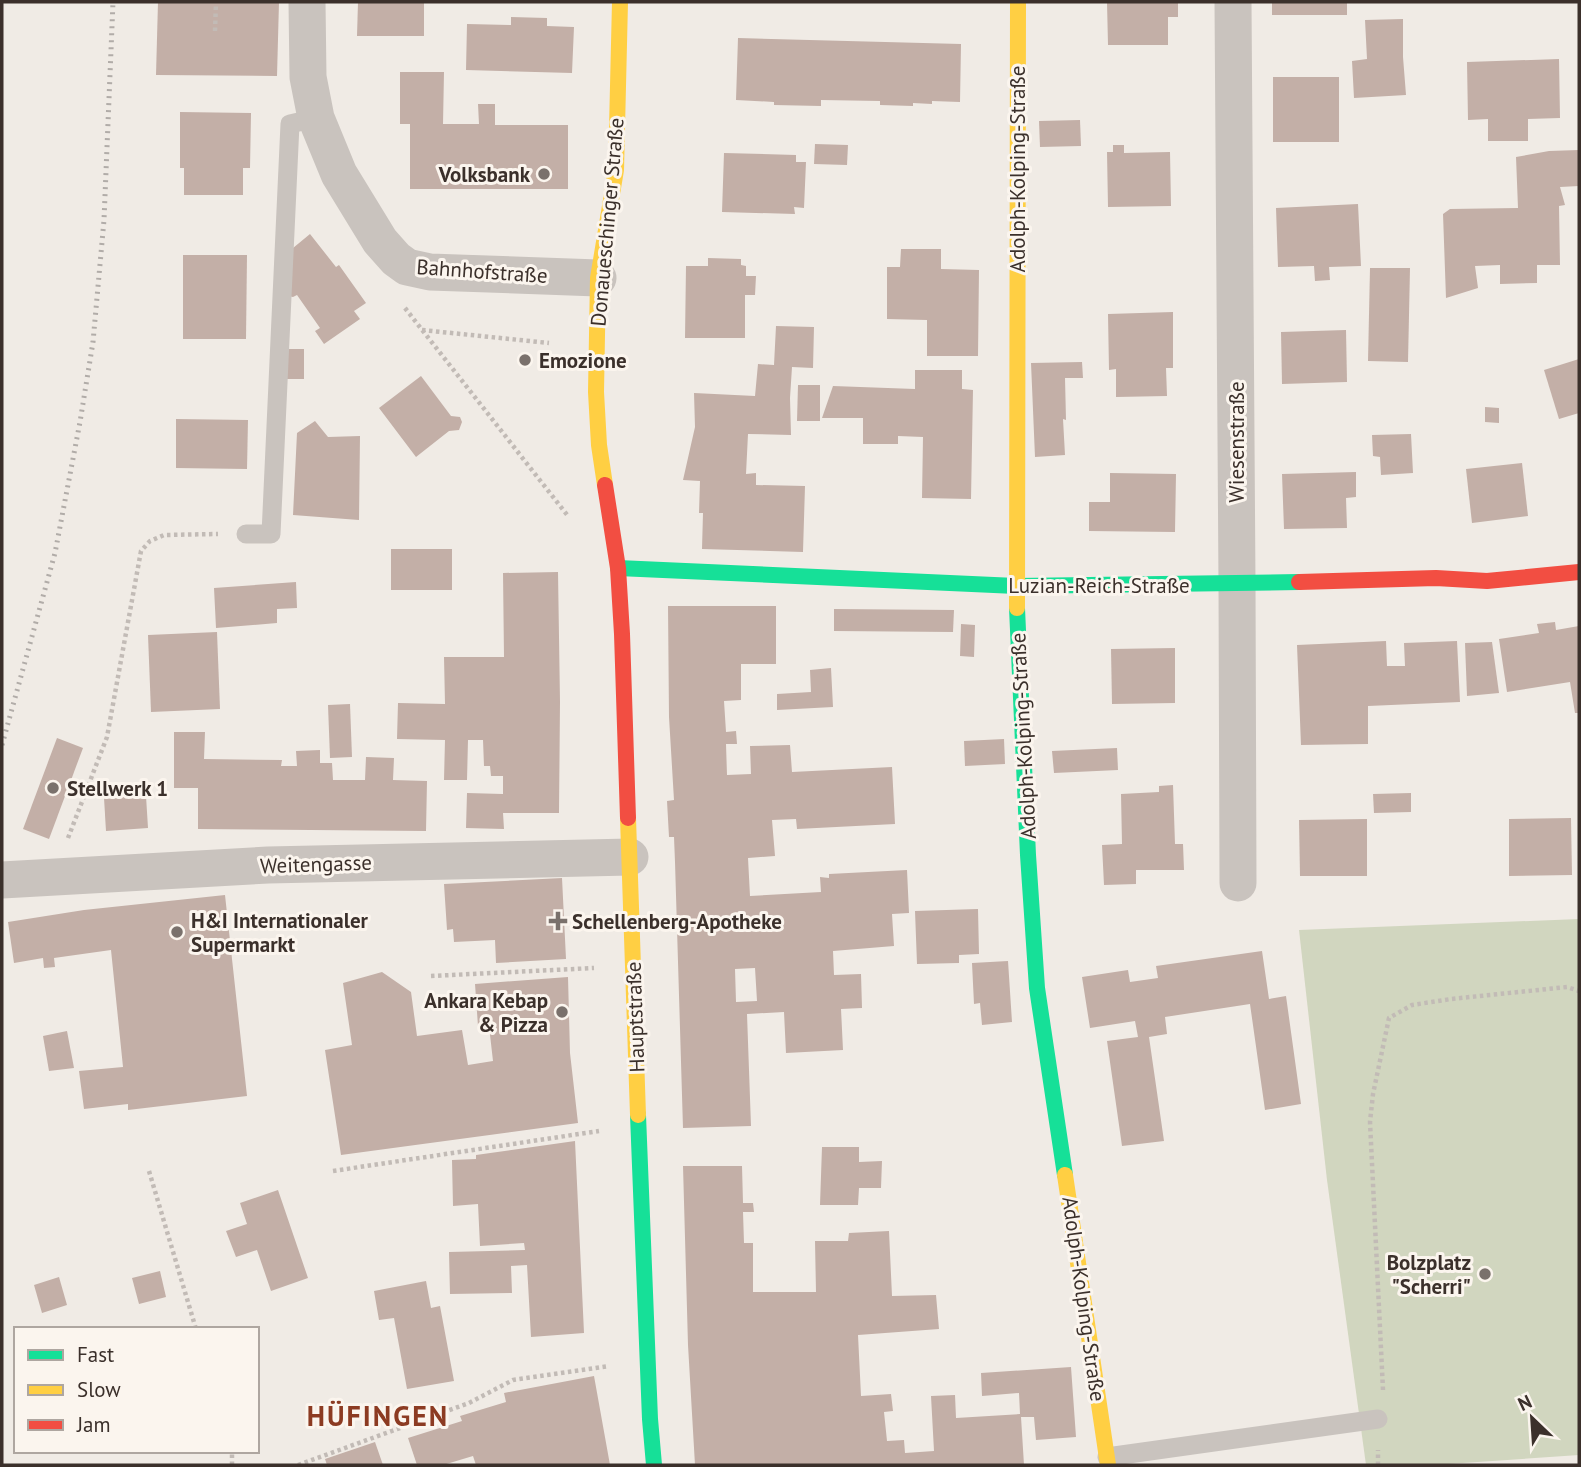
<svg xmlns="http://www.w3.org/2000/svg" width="1581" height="1467" font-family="'PT Sans',sans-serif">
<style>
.green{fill:#d1d6bf}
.building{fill:#c3afa7;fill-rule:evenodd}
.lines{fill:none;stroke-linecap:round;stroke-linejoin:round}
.path{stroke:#c2bbb6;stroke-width:4.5;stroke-dasharray:3.5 3.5;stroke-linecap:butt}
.lane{stroke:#c9c3be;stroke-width:19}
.street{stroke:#c9c3be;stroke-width:37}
.fast{stroke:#16e098;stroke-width:16}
.slow{stroke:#ffcf43;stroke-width:16}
.jam{stroke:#f24e42;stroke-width:16}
.rail{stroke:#b1aca8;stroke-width:5;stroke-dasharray:2 5;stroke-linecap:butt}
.poi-dot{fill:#7a716c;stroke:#fbf5ee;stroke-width:2.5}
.labels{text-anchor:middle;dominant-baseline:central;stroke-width:6;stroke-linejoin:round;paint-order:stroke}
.street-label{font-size:21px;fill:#3b302b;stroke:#fbf5ee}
.poi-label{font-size:21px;font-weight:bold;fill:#3b302b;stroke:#fbf5ee;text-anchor:start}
.district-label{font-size:28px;font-weight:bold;letter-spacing:2px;fill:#8c3b22;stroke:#fbf5ee}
</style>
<rect width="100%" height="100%" fill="#f0ebe5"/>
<polygon class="green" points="1579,919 1579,1455 1433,1465 1366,1465 1327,1180 1299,930"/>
<g class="building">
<polygon points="158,2 279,2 277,76 156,75"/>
<polygon points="358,2 424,2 424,36 357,36"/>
<polygon points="1107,2 1178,2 1178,17 1168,17 1168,45 1108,45"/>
<rect x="1272" y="2" width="75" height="13"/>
<polygon points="511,17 547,18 547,26 574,27 572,73 466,70 467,24 511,25"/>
<polygon points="1403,19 1403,57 1406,95 1354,98 1352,61 1367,59 1365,20"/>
<polygon points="738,38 961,44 960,102 932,101 932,104 913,103 913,106 880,105 880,101 821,100 821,106 774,105 774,102 736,100"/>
<polygon points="1559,59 1560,118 1528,119 1528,141 1488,141 1488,119 1468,120 1467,62"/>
<polygon points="400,72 444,72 443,124 479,124 478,104 495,104 495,125 568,125 568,189 410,189 410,124 400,124"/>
<rect x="1273" y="77" width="66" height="65"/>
<polygon points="180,112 251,113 250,168 243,168 243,195 184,195 184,168 180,168"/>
<polygon points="1080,120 1081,146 1040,147 1039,121"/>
<polygon points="815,144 848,145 847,165 814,164"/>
<polygon points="1113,145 1124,145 1124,153 1170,152 1171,206 1108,207 1107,152 1113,152"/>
<polygon points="1579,150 1579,186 1560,187 1565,205 1559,206 1560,265 1537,265 1537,283 1500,284 1500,265 1475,266 1478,288 1446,298 1443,214 1450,209 1518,208 1516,157 1549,151"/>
<polygon points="724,153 796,155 796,162 806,162 804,208 794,207 795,214 722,212"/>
<polygon points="1358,204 1361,266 1329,267 1330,280 1315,281 1314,266 1278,267 1276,208"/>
<polygon points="310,234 336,267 339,265 366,303 354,311 360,319 324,344 315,331 320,328 297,295 293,297 288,296 287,253"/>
<polygon points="901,249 941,249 941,269 979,270 978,356 927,356 927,320 887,319 887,267 900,267"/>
<polygon points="183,255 247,255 246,339 183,339"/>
<polygon points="708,258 741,259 741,265 746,266 746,276 756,276 755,295 745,295 745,338 685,338 686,266 708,266"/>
<polygon points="1370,268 1410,268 1408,362 1368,361"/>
<polygon points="1173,312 1173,368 1166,368 1167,396 1116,397 1116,369 1109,370 1108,314"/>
<polygon points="776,326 814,327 813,368 792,367 790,398 791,435 748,434 746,474 756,473 756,485 805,486 803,552 702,549 703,513 699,513 700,481 683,480 695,427 694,393 755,396 758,364 774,365"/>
<polygon points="1346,330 1347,382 1282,384 1281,332"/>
<rect x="284" y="349" width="20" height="30"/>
<polygon points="1579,359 1579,413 1559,419 1544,370"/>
<polygon points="1082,362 1083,378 1065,378 1066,420 1063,419 1065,455 1035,457 1031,363"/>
<polygon points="915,370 962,370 962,389 973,390 971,499 922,498 923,437 898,436 898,444 863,444 863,418 822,418 833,386 915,389"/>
<polygon points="421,376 451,416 460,417 462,422 459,430 449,431 416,457 379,408"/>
<polygon points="798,385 820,385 820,421 797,421"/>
<polygon points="1485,407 1499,408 1499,423 1485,422"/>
<polygon points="176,419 248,420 247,469 176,468"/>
<polygon points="315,421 328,437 360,436 359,520 293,515 297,433"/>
<polygon points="1411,434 1413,473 1381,475 1380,457 1373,456 1372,435"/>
<polygon points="1522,463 1528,516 1472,523 1466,469"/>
<polygon points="1356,472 1356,497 1346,498 1347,528 1284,529 1282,474"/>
<polygon points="1110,473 1176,474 1175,532 1089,531 1089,502 1110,502"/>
<rect x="391" y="549" width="61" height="41"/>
<polygon points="558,572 560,702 559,813 503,813 504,829 466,828 467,793 503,794 503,776 491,776 490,766 484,766 483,740 468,740 467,780 444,780 445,740 397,739 398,703 445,704 444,657 504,657 503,573"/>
<polygon points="296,582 297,608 277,609 277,623 216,628 214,588"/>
<path d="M668,606H776V664H741V700L724,701L726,732L736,731L737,744H726L727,775L751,774L750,746L790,745L792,772L892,767L895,824L797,829L796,819L772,820L775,856L748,858L750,896L821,892L820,877L829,878V874L907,870L909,913L892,914L894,946L833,951L834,975L861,974L862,1008L841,1009L843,1050L786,1053L784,1012L747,1014L751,1126L683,1128L675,862L674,837H669L667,801L674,800L669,717ZM755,968L757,1001L736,1002L735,969Z"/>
<polygon points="834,609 954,610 953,632 834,631"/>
<polygon points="1555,622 1556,630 1579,626 1579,713 1575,713 1570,682 1507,692 1499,639 1539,633 1537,624"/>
<polygon points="961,624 975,625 974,657 960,656"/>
<polygon points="217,632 220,709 151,712 148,635"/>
<polygon points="1386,641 1387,666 1405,666 1404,643 1457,641 1460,702 1368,706 1368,744 1301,745 1297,645"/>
<polygon points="1492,642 1499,693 1467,696 1465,643"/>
<polygon points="1175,648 1175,703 1112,704 1111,649"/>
<polygon points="831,668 833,707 777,710 777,694 811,692 810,670"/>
<polygon points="350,704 352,757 330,758 328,705"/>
<polygon points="174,732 205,732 204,759 282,760 281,766 297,766 296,751 320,750 320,763 332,763 333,780 365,780 366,757 394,758 393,780 427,781 426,831 198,829 198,788 174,788"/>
<polygon points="57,738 83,748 49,839 23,829"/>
<polygon points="1004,739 1005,764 965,766 964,741"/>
<polygon points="1117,748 1118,770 1054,773 1052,751"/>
<polygon points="1173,785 1175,844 1183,844 1184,870 1136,870 1136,884 1104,885 1102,845 1122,844 1121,794 1159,792 1159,786"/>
<polygon points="1411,793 1411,812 1374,813 1373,794"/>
<polygon points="146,796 148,828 106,831 104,798"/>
<polygon points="1571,818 1572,875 1509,876 1509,819"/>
<polygon points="1367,819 1367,876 1300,876 1299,820"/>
<polygon points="562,878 566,959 496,963 495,940 454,942 453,929 447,930 444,884"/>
<polygon points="225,895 247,1096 128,1110 128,1104 84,1109 79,1071 123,1067 111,950 54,958 55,967 44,968 43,958 14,963 8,922 84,910"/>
<polygon points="978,909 979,954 959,955 959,963 917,964 915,911"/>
<polygon points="1262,951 1269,999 1286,996 1301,1104 1265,1110 1250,1004 1165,1017 1167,1034 1149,1037 1164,1141 1122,1146 1107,1041 1138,1037 1135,1021 1090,1028 1082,977 1128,970 1130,982 1158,978 1156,966"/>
<polygon points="1008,961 1012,1022 982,1025 980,1003 974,1004 972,963"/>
<polygon points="382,972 411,992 417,1036 462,1030 468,1065 493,1061 489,1026 478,1026 475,984 568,977 570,1053 578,1123 341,1155 325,1050 352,1045 343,983"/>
<polygon points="67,1031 74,1068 49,1071 43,1036"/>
<polygon points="575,1141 584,1333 531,1337 527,1265 511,1266 512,1293 450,1294 449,1252 525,1250 524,1243 480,1246 478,1204 453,1206 452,1160 476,1159 476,1155"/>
<polygon points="822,1147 859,1147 859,1162 882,1161 881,1188 859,1188 858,1205 820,1205"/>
<polygon points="683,1166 742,1166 743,1203 753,1203 754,1212 743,1212 744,1243 753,1243 753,1292 816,1292 815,1241 848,1241 849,1233 889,1231 892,1296 936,1295 939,1329 858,1335 861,1396 891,1394 893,1411 884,1412 887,1441 904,1440 905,1453 934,1451 931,1396 955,1395 956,1418 1020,1414 1019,1393 982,1396 981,1373 1071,1367 1076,1437 1036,1440 1034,1417 1021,1417 1024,1465 695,1465 688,1345"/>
<polygon points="278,1190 308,1278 271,1291 257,1250 236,1257 226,1231 247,1224 240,1203"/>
<polygon points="160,1271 166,1297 139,1304 132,1278"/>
<polygon points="59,1277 67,1305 42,1313 34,1285"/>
<polygon points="426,1281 431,1308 440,1306 454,1381 407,1389 394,1318 379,1320 374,1291"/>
<polygon points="594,1376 610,1465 476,1465 473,1456 443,1465 417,1465 408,1438 462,1421 460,1416 506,1402 504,1393"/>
<polygon points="375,1442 383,1465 327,1465 325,1459"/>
</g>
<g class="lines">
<g class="path">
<polyline points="215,31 216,2"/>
<polyline points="405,308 568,516"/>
<polyline points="422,330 549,343"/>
<polyline points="68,838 107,737 141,551 150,541 164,535 218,534"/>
<polyline points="431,976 594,968"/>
<polyline points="149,1171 196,1329"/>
<polyline points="333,1171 599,1131"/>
<polyline points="1383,1390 1370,1122 1373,1094 1389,1018 1412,1005 1451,999 1567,987 1579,991"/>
<polyline points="232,1465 232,1451"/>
<polyline points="298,1465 469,1403 513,1380 609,1366"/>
<polyline points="1378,1465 1378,1450"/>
</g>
<g class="lane">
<polyline points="246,534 271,534 290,124 316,118"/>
<polyline points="1107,1457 1378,1419"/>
</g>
<g class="street">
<polyline points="307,2 308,77 316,118 339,174 380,241 396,259 407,267 430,272 598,278"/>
<polyline points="1233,2 1237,584 1238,883"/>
<polyline points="2,880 268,865 630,857"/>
</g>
<g class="fast">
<polyline points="618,568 1016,586 1299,582"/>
<polyline points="1017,608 1028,855 1037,988 1065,1175"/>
<polyline points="638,1115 650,1419 654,1465"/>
</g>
<g class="slow">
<polyline points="605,485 599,445 596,392 598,278 616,170 620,2"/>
<polyline points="1017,608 1018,2"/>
<polyline points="628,818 638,1115"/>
<polyline points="1065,1175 1108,1465"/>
</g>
<g class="jam">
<polyline points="605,485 618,568 622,634 628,818"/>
<polyline points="1299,582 1436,578 1487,581 1579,572"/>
</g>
<polyline class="rail" points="2,745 55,553 80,422 93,342 104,220 113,2"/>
</g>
<g class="poi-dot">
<circle cx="544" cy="174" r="7"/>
<circle cx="525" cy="360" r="7"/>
<circle cx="53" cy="788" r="7"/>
<path d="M554.5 910.5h7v7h7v7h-7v7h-7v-7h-7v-7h7z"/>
<circle cx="177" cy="932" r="7"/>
<circle cx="562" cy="1012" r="7"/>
<circle cx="1485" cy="1274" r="7"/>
</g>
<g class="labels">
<g class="street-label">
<text transform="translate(1017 169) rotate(-90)">Adolph-Kolping-Straße</text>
<text transform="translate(607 222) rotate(-85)">Donaueschinger Straße</text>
<text transform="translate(482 271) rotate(4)">Bahnhofstraße</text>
<text transform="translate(1236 442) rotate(-90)">Wiesenstraße</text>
<text x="1099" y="585">Luzian-Reich-Straße</text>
<text transform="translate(1023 736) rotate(-93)">Adolph-Kolping-Straße</text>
<text transform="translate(316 864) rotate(-2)">Weitengasse</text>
<text transform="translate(635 1017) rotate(-92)">Hauptstraße</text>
<text transform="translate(1084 1299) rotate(82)">Adolph-Kolping-Straße</text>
</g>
<g class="poi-label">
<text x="530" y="174" text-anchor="end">Volksbank</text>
<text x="539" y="360">Emozione</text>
<text x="67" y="788">Stellwerk 1</text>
<text x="191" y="920">H&amp;I Internationaler<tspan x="191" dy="24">Supermarkt</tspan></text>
<text x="572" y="921">Schellenberg-Apotheke</text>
<text x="548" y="1000" text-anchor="end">Ankara Kebap<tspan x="548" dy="24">&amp; Pizza</tspan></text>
<text x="1471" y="1262" text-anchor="end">Bolzplatz<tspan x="1471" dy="24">"Scherri"</tspan></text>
</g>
<g class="district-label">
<text x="378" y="1415">HÜFINGEN</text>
</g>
</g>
<rect width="1581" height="1467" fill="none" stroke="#3b302b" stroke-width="7"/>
<rect x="14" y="1327" width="245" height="126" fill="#fbf5ee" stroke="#aea6a0" stroke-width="2"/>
<rect x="28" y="1350" width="35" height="10" fill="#16e098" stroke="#aea6a0" stroke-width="2"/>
<text x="77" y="1362" font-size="21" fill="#3b302b">Fast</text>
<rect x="28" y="1385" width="35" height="10" fill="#ffcf43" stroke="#aea6a0" stroke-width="2"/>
<text x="77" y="1397" font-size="21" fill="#3b302b">Slow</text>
<rect x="28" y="1420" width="35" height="10" fill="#f24e42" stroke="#aea6a0" stroke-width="2"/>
<text x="77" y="1432" font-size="21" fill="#3b302b">Jam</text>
<g transform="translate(1532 1418) rotate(335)" stroke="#fbf5ee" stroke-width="5" paint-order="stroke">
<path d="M0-5L12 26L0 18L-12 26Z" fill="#3b302b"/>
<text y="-10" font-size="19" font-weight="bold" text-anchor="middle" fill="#3b302b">N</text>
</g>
</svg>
